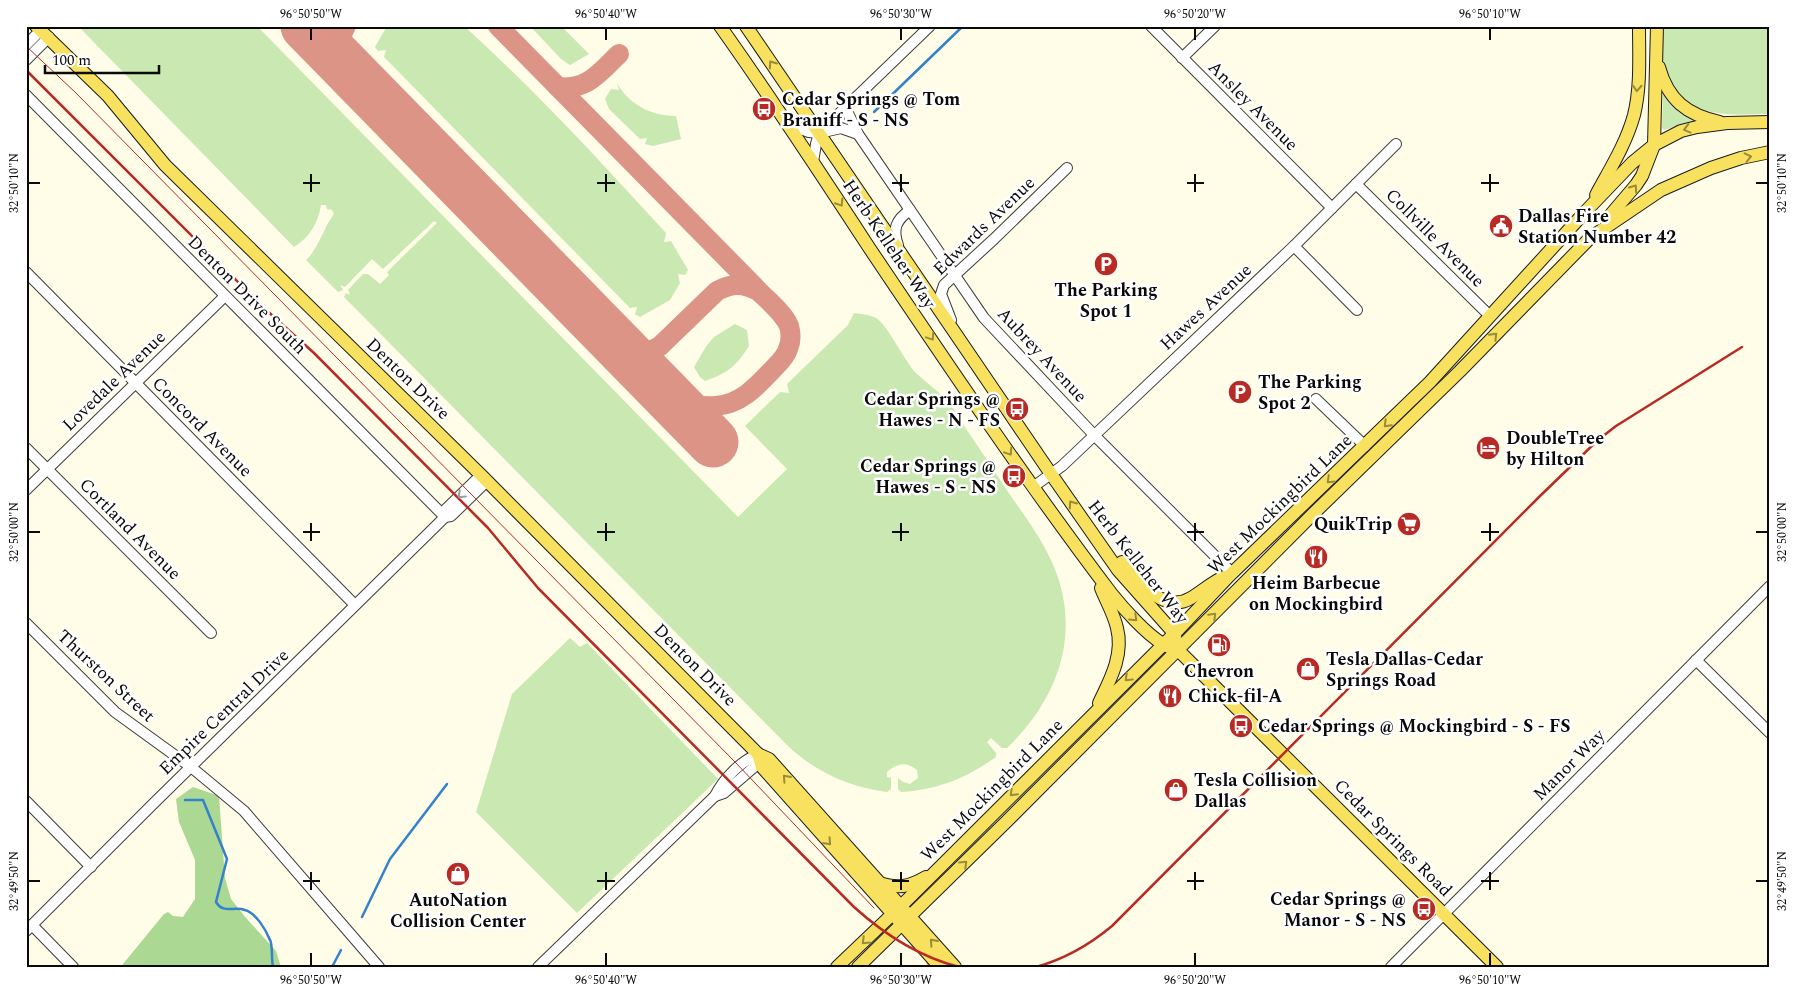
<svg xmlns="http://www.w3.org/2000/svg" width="1796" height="993" font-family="Spectral,serif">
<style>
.green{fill:#c9e8b2}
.forest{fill:#abd892}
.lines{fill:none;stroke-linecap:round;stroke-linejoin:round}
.stream{stroke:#3481cc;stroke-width:2.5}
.taxiway{stroke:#dc9486;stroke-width:20}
.runway{stroke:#dc9486;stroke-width:51}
.minor-casing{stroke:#3d3d3d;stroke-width:12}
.major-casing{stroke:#1b1b1b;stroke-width:14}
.minor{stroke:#fff;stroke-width:10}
.major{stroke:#f8e15e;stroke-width:12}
.tram{stroke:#b82b24;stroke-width:1}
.rail{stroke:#b82b24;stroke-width:2.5}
.oneway{stroke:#998b3c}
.oneway2{stroke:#9d9d9d}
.ticks{fill:none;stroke:#0a0a0a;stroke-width:2}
.labels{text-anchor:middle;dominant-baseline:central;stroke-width:5;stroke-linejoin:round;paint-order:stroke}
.poi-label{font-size:18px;font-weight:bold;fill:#0a0a0a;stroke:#fff;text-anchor:start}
.street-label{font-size:18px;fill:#0a0a0a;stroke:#fff}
.neatline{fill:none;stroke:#0a0a0a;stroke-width:2}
.ticks-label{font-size:12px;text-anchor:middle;fill:#0a0a0a}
</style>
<rect width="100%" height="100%" fill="#fffce7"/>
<g class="green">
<path d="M78,26H257L738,517L787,469L745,426L780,392L789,393L787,384L848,325L854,313C861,314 870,315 876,318C887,324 905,362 916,373C926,383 938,390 947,401C955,409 960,420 966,429C980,449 993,469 1006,489C1020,510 1036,530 1047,552C1085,624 1062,695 1007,748H1002L991,738L987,742L996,753V757C967,778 937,790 901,792L898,789V778L903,782L910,784L918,778L917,770C906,761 897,763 887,772V777L891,778V789L887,792C849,787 815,772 787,745L344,297L346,293L350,295L348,290L363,274H368L380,284L389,275L387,272L437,223L434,221L383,269L372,259L345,287L340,285L343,290L338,292L306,260C317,251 324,227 334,214L332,210L327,209L326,205H321C318,223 310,237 294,247Z"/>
<path d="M387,26H464C536,91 601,162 666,233L664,242L671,241L688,270L685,275L678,274L680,283L670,300L640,317L635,314L637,307L630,308L384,57L386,50L378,51L375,47Z"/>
<polygon points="530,26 561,26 589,54 570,65 561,59"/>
<path d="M1663,26H1770V114C1722,115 1676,120 1663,61C1661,50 1663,37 1663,26Z"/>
<path d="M617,83C629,105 652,116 676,116L681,139L653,146L645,144L647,138L640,139L609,109L605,99L611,89L619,90Z"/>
<polygon points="1663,91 1696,120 1664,130 1662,128"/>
<path d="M735,324L747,330L749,346C736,366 728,373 705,381L700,377L694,367L707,345L714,337Z"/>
<polygon points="570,638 580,647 587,643 718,779 577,913 476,812 512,694"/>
</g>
<polygon class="forest" points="193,787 219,796 225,878 231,899 246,918 276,951 281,967 122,967 123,964 164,914 168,912 173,916 183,917 195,899 195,860 179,822 176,799"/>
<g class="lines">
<g class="stream">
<polyline points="874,112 963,26"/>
<path d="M185,800H203L227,859L216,902C223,914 234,906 245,910C256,913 266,930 270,940C273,945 271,958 273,967"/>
<polyline points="362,917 390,859 447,784"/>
<polyline points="332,967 341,950"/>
</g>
<g class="taxiway">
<path d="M346,26C338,40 339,54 347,68"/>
<path d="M498,26L754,286C764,298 783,311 789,326C791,333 791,342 788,349C786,356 780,362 775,367C758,385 742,404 716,406C697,408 681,401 665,393"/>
<path d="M307,27C320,33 333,33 345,26"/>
<path d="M558,87C587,91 600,72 619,54"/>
<path d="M613,339C628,351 643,357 660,346L717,291C732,283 743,283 758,291"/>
</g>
<polyline class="runway" points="306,26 713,442"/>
<g class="minor-casing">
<g id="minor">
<polyline points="1151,26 1332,208"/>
<polyline points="26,45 41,30"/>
<polyline points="1182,58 1215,26"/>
<polyline points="26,60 49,37"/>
<polyline points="26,95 445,517"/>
<polyline points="846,109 858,134 984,318 1094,435 1232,573"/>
<polyline points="788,121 798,128 809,132 819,133 841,128 858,134"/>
<polyline points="813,162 816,144 819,133 930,26"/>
<polyline points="1356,184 1490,316"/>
<path d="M898,245C892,229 896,220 910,210"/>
<polyline points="1294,246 1357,310"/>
<polyline points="26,272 355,605"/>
<polyline points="951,320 941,294 944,285 994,239 1067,168"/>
<polyline points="1316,399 1365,446"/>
<polyline points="26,448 211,633"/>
<polyline points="1033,487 1062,466 1294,246 1396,144"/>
<polyline points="26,490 225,296"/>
<polyline points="445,517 446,509 481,475"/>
<polyline points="26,623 115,712 191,767 244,811 379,967"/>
<polyline points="1696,660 1770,733"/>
<polyline points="715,796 724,793 753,768 758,754"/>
<polyline points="26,801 91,867"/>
<polyline points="32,925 73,967"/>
<polyline points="26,931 154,803 445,517 451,516 487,481"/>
<path d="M538,967L715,796C724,778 740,762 758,754"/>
<polyline points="1391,967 1770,586"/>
</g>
</g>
<g class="major-casing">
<g id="major">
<polyline points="36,26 108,96 165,165 481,475 758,754 769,759 955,967"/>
<path d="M720,26C772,99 821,174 870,249C948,365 1026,481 1111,593C1123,608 1146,634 1163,644C1168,647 1173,649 1178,650L1497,967"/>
<polyline points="746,26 1051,474 1118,570 1174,633 1176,641"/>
<path d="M1659,67C1668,100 1687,115 1720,122"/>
<path d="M1596,195C1610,169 1626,144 1634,115C1641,87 1639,55 1639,26"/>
<polyline points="1607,219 1636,185 1642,176 1654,145 1657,26"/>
<path d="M1122,562C1138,580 1163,615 1191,598C1203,591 1212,582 1224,577"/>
<path d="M1099,703C1110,680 1124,655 1117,628C1114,614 1106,601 1101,588"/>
<polyline points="758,754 762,767 940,967"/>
<path d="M879,883C898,889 909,887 926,877"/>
<polyline points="837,967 901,906 1179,629 1229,576 1430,382 1585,212 1632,163 1654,145 1681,131 1697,127 1727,123 1770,122"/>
<polyline points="858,967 1006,822 1312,515 1460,371 1590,238 1661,190 1711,168 1741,158 1770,152"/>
</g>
</g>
<use href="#minor" class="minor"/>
<use href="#major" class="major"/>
<g class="tram">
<polyline points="26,46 76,93 735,762 874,908"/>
<polyline points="927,963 930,967"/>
</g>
<g class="rail">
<path d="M26,70L264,308L314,353L488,528L538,588L854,907C885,935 920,957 959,967"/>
<path d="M1036,967C1065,959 1088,946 1112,926L1540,496L1598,440L1616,426L1742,347"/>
</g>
</g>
<defs><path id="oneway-chevron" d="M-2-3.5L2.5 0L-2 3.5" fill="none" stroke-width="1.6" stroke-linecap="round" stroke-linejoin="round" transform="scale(1.25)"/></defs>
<g class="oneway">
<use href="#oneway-chevron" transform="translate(772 64) rotate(-125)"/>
<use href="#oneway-chevron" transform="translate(1637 88) rotate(93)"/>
<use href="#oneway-chevron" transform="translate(1687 129) rotate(165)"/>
<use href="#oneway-chevron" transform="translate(1748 157) rotate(-13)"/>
<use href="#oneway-chevron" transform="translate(1634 188) rotate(-55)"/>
<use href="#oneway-chevron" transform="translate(840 203) rotate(57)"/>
<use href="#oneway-chevron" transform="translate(1494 336) rotate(-46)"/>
<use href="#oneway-chevron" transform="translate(931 337) rotate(56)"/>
<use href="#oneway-chevron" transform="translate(1387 424) rotate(135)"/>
<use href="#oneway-chevron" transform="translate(1009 452) rotate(56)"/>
<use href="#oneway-chevron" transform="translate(1330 480) rotate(136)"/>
<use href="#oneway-chevron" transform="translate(1072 504) rotate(-125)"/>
<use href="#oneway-chevron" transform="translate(1213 616) rotate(-45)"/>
<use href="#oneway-chevron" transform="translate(1134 618) rotate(44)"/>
<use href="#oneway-chevron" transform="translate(1128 678) rotate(136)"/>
<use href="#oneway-chevron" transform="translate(786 778) rotate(-132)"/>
<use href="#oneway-chevron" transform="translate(1013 793) rotate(135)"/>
<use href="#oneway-chevron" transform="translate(828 842) rotate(48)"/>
<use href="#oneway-chevron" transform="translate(964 864) rotate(-44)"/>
<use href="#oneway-chevron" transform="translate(865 941) rotate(136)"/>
<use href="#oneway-chevron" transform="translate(933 942) rotate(-132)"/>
</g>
<use class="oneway2" href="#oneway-chevron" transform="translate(461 495) rotate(136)"/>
<path class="ticks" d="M311,28V40M606,28V40M901,28V40M1195,28V40M1490,28V40M311,174V192M606,174V192M901,174V192M1195,174V192M1490,174V192M28,183H40M303,183H320M597,183H615M892,183H909M1187,183H1204M1481,183H1499M1756,183H1768M311,523V541M606,523V541M901,523V541M1195,523V541M1490,523V541M28,532H40M303,532H320M597,532H615M892,532H909M1187,532H1204M1481,532H1499M1756,532H1768M311,872V890M606,872V890M901,872V890M1195,872V890M1490,872V890M28,881H40M303,881H320M597,881H615M892,881H909M1187,881H1204M1481,881H1499M1756,881H1768M311,953V966M606,953V966M901,953V966M1195,953V966M1490,953V966"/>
<defs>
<g id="bus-disc" transform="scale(1.25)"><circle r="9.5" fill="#b82b24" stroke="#fff"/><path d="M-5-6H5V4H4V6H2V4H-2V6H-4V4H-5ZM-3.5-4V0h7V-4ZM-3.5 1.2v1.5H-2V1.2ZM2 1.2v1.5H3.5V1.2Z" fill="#fff"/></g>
<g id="civic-disc" transform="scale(1.25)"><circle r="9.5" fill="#b82b24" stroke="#fff"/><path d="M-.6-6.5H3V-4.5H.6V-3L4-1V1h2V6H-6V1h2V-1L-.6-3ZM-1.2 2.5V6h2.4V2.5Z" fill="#fff"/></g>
<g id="parking-disc" transform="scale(1.25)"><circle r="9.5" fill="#b82b24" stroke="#fff"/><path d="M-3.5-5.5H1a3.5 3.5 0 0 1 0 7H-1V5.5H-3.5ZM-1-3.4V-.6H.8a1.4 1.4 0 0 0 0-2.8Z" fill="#fff"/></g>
<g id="hotel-disc" transform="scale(1.25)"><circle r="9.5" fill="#b82b24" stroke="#fff"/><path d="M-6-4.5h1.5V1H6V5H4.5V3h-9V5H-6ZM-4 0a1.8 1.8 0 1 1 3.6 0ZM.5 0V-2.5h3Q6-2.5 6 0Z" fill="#fff"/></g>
<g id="supermarket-disc" transform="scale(1.25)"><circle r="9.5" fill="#b82b24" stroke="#fff"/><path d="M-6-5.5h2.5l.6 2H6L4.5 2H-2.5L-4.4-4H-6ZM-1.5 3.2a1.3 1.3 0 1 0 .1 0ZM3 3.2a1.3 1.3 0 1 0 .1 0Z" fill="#fff"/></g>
<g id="restaurant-disc" transform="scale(1.25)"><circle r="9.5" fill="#b82b24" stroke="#fff"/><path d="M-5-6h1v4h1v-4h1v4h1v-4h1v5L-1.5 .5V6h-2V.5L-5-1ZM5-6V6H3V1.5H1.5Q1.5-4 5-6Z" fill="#fff"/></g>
<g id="fuel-disc" transform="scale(1.25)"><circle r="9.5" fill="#b82b24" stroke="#fff"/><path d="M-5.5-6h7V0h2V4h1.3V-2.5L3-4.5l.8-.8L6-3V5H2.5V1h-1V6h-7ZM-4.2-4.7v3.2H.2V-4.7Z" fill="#fff"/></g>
<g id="shop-disc" transform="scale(1.25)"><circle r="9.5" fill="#b82b24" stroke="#fff"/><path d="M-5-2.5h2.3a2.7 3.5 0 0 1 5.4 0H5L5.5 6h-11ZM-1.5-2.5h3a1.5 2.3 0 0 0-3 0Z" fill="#fff"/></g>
</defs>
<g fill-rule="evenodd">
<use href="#bus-disc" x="764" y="109"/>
<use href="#civic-disc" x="1501" y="226"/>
<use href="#parking-disc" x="1106" y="264"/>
<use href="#parking-disc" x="1240" y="392"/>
<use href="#bus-disc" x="1017" y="409"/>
<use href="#hotel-disc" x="1488" y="448"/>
<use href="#bus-disc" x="1014" y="476"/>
<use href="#supermarket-disc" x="1409" y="524"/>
<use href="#restaurant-disc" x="1316" y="557"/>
<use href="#fuel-disc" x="1219" y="645"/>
<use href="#shop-disc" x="1308" y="669"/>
<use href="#restaurant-disc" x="1170" y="696"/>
<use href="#bus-disc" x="1241" y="726"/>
<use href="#shop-disc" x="1176" y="790"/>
<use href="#shop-disc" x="458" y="874"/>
<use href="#bus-disc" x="1424" y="909"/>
</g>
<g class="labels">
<g class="poi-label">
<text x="782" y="99">Cedar Springs @ Tom<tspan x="782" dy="21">Braniff - S - NS</tspan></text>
<text x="1518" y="216">Dallas Fire<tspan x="1518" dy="21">Station Number 42</tspan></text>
<text x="1106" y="290" text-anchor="middle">The Parking<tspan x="1106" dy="21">Spot 1</tspan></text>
<text x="1258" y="382">The Parking<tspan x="1258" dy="21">Spot 2</tspan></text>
<text x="1000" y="399" text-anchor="end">Cedar Springs @<tspan x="1000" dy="21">Hawes - N - FS</tspan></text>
<text x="1506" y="438">DoubleTree<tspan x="1506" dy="21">by Hilton</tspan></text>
<text x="996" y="466" text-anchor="end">Cedar Springs @<tspan x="996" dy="21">Hawes - S - NS</tspan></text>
<text x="1392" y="524" text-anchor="end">QuikTrip</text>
<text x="1316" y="583" text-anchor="middle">Heim Barbecue<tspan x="1316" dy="21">on Mockingbird</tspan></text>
<text x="1326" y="659">Tesla Dallas-Cedar<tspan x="1326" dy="21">Springs Road</tspan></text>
<text x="1219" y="671" text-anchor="middle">Chevron</text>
<text x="1188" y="696">Chick-fil-A</text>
<text x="1258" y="726">Cedar Springs @ Mockingbird - S - FS</text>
<text x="1194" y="780">Tesla Collision<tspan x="1194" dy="21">Dallas</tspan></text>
<text x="1406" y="899" text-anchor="end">Cedar Springs @<tspan x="1406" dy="21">Manor - S - NS</tspan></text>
<text x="458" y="900" text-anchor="middle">AutoNation<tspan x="458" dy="21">Collision Center</tspan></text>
</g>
<g class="street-label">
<text transform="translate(1253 106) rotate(45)">Ansley Avenue</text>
<text transform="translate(984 226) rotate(-44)">Edwards Avenue</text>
<text transform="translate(1435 238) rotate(45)">Collville Avenue</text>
<text transform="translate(889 244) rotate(56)">Herb Kelleher Way</text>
<text transform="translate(247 295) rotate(45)">Denton Drive South</text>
<text transform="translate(1206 307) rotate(-43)">Hawes Avenue</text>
<text transform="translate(1042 355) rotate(47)">Aubrey Avenue</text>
<text transform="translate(408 379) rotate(44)">Denton Drive</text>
<text transform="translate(114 381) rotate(-44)">Lovedale Avenue</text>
<text transform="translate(202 427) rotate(45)">Concord Avenue</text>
<text transform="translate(1280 504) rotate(-44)">West Mockingbird Lane</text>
<text transform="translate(130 529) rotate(45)">Cortland Avenue</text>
<text transform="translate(1138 562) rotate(52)">Herb Kelleher Way</text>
<text transform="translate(695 665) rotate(45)">Denton Drive</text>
<text transform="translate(106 676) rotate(43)">Thurston Street</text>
<text transform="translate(224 712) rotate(-44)">Empire Central Drive</text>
<text transform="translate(1569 765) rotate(-45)">Manor Way</text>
<text transform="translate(992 790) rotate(-45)">West Mockingbird Lane</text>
<text transform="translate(1393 838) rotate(45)">Cedar Springs Road</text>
</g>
</g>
<rect width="1796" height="993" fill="none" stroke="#ffffff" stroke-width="55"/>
<path d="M45 65v8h114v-8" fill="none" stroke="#0a0a0a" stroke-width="2.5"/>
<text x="52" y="65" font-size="15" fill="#0a0a0a" stroke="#ffffff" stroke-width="4" paint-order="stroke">100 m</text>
<rect x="28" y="28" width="1740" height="938" class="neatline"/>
<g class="ticks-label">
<text x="311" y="18">96°50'50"W</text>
<text x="606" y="18">96°50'40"W</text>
<text x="901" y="18">96°50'30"W</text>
<text x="1195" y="18">96°50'20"W</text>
<text x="1490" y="18">96°50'10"W</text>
<text transform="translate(14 183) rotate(-90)" y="4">32°50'10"N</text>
<text transform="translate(1782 183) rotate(-90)" y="4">32°50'10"N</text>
<text transform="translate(14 532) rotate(-90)" y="4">32°50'00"N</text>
<text transform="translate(1782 532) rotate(-90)" y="4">32°50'00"N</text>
<text transform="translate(14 881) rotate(-90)" y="4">32°49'50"N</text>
<text transform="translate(1782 881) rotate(-90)" y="4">32°49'50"N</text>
<text x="311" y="984">96°50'50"W</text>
<text x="606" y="984">96°50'40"W</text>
<text x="901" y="984">96°50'30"W</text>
<text x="1195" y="984">96°50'20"W</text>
<text x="1490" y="984">96°50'10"W</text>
</g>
</svg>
